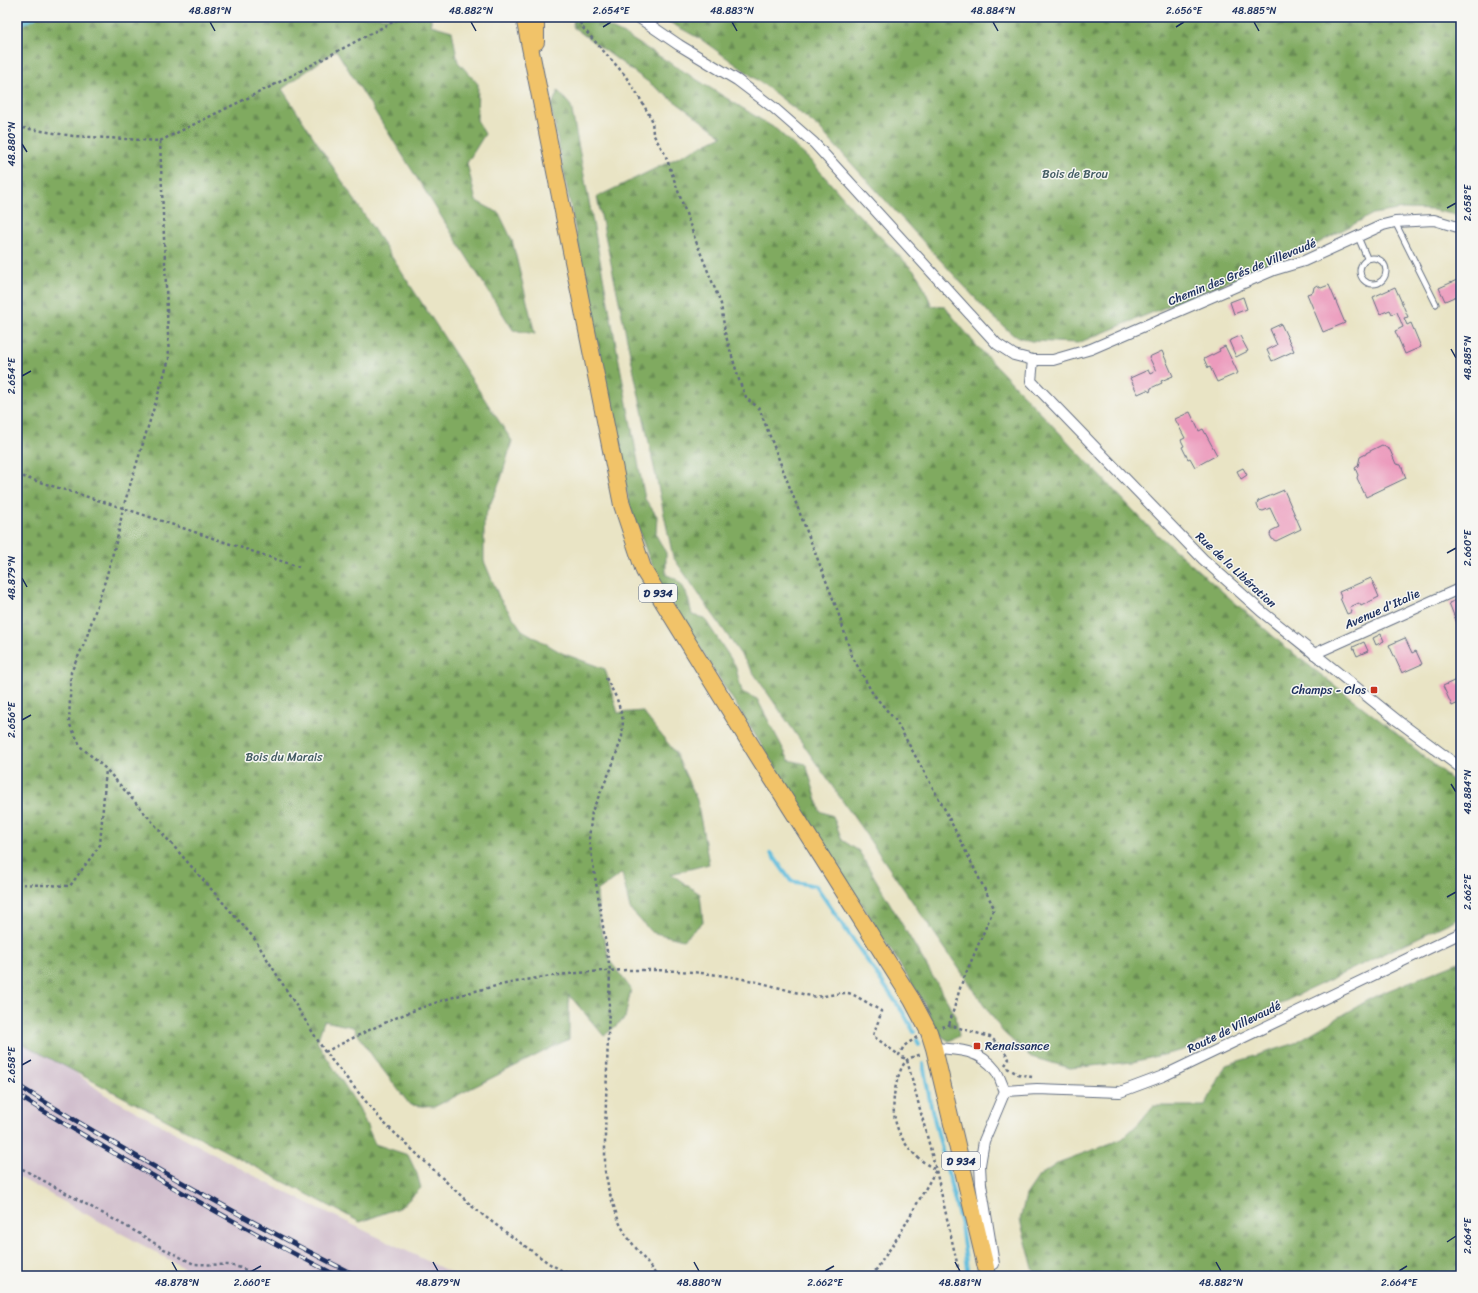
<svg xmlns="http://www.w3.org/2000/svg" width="1478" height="1293" font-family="Sriracha,sans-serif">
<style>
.industrial{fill:#d0bdcc}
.forest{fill:url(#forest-firs);stroke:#4e6c60}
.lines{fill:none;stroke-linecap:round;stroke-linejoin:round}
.stream{stroke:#5ebcdc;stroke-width:4}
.building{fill:#ec9bbd}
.service-casing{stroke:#636e82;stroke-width:7}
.minor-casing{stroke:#636e82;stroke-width:12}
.primary-casing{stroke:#636e82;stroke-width:18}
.path{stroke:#636e82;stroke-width:2.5;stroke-dasharray:3 3;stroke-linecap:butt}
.service{stroke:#fff;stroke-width:5}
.minor{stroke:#fff;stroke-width:10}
.primary{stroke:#f1c369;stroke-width:16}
.rail-casing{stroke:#1b2f5e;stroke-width:4.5}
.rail{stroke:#f6f6f2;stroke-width:3;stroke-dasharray:9;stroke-linecap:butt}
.ticks{fill:none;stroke:#1b2f5e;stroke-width:1.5}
.poi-dot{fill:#c8321e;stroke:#f6f6f2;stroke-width:1.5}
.labels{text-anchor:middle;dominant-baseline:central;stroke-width:3;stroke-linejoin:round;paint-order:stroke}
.shield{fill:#f6f6f2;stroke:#5d6b8a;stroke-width:1}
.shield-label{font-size:11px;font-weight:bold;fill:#1b2f5e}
.park-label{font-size:12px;fill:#435c63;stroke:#f6f6f2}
.street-label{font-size:12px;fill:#1b2f5e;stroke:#f6f6f2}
.poi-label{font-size:12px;fill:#1b2f5e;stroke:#f6f6f2;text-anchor:end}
.neatline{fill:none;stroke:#1b2f5e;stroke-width:1.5}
.ticks-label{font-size:10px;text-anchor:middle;fill:#1b2f5e}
</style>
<defs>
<pattern id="forest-firs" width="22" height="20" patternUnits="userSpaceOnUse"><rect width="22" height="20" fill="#80aa61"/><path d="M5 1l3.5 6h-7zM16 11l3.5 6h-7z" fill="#688b53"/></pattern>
</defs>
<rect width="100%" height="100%" fill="#f6f6f2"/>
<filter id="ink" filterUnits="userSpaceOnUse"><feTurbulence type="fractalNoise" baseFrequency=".025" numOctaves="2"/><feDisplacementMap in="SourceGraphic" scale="8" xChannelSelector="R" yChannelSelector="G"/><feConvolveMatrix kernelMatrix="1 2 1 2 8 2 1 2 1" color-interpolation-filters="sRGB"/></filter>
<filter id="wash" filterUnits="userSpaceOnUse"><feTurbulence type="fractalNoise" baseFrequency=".012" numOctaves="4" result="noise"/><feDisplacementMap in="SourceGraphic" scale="16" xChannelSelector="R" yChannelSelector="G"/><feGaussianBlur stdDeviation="0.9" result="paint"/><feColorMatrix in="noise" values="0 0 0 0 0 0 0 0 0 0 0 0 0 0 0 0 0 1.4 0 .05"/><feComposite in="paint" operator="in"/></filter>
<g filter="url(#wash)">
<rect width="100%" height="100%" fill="#e9e4c5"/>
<polygon class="industrial" points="17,1029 104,1094 271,1185 458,1276 221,1276 186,1269 17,1176"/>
<g class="forest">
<polygon points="17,17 431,17 431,25 452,31 458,62 478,84 477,120 485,134 467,163 476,201 499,213 512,240 535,334 513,330 336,50 282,89 512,441 501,479 484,519 484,561 500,599 522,630 562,653 605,669 618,713 642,711 675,752 697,800 709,864 671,874 700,894 703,922 683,940 651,932 630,909 622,873 597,891 599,921 610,961 631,989 625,1018 604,1036 569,995 569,1039 434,1107 410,1105 373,1057 353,1027 324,1021 317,1042 359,1108 375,1144 408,1155 417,1174 421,1188 401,1207 360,1222 17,1041"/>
<polygon points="574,17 587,17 622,33 776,129 811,161 852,208 918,275 932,306 945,307 976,345 1151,529 1289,650 1391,729 1461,787 1461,917 1183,1050 1133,1062 1070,1068 1031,1057 1003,1032 673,557 597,197 722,136 573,27"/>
<polygon points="660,17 1461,17 1461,216 1433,210 1403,209 1373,214 1305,250 1078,343 1031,341 1013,335 988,312 818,127 767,87 702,40"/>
<path d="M558,91L571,106L645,499L657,516L656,535L666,553V575C686,580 688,598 692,615L704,618L735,665L742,692L757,699L789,760L806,764L820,811L833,816L842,840L859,851L956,1016L959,1036L949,1041L937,1033L924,1003L665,592L649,558L630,507L551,107Z"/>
<polygon points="1461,961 1461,1275 1037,1276 1033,1268 1020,1220 1026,1195 1039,1176 1060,1162 1122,1139 1139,1123 1153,1106 1205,1106 1226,1065 1293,1044 1377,995"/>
</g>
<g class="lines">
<g class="stream">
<polyline points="17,25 35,17"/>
<polyline points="771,853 791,881 816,886 904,1014 914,1032"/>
<polyline points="917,1040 919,1045"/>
<polyline points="923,1064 931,1106 961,1225 968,1276"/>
</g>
</g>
<g id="blocks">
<g class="building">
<polygon points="1457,280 1461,288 1461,294 1445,301 1439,288"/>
<polygon points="1317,285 1321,288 1329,285 1345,323 1323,332 1307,294 1313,292 1314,287"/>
<polygon points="1395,287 1408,317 1404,318 1407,325 1411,323 1421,347 1405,354 1395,331 1403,327 1397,312 1392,314 1390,310 1380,314 1373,297"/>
<polygon points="1243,297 1247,309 1234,314 1230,302"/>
<polygon points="1281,324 1294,351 1272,361 1267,350 1277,345 1270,329"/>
<polygon points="1240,336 1248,351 1236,357 1229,341"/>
<polygon points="1225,346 1238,373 1217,382 1210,367 1208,368 1204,359 1220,351 1219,349"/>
<polygon points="1162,351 1173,376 1161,381 1162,383 1151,388 1150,392 1147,390 1138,394 1130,378 1148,370 1150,374 1156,371 1149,357"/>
<polygon points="1190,412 1199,431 1203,429 1217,455 1195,467 1190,458 1188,459 1182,447 1184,446 1181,440 1185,438 1175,419"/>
<polygon points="1382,445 1390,450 1396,464 1401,465 1406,478 1366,497 1357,478 1358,475 1355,468 1358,466 1360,457 1366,454 1366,453"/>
<polygon points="1243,468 1247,475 1241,479 1237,471"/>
<polygon points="1284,490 1301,529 1276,541 1272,539 1270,535 1271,531 1279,527 1270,508 1263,511 1259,510 1257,505 1258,501"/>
<polygon points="1371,578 1379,597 1361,606 1359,603 1350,607 1352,612 1347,614 1340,598 1341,597 1339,592"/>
<polygon points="1461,598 1461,633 1449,603"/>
<polygon points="1381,634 1384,641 1376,645 1373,638"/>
<polygon points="1405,638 1412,653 1416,651 1422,664 1402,673 1389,645"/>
<polygon points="1364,642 1368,651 1357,656 1353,647"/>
<polygon points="1456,680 1458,684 1461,683 1461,702 1452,706 1443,686"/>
</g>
</g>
</g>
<g filter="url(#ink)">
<use href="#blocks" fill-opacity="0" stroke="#636e82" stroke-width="1"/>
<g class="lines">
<g class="service-casing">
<g id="service">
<polyline points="1395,222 1436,304"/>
<polyline points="1358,237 1367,258"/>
<circle cx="1373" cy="271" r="13"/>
</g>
</g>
<g class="minor-casing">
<g id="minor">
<polyline points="638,17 679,45 737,80 774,108 814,143 997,344 1014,355 1033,360 1053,360 1091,349 1274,270 1304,261 1383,225 1395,222 1434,220 1461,228"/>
<polyline points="1033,360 1031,381 1203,559 1261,611 1398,721 1461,768"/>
<polyline points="1314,654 1461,588"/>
<path d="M934,1048C958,1049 981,1050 996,1071C1000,1077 1002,1085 1005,1091L984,1141L980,1165L981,1184L994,1264"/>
<polyline points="1005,1091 1037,1089 1120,1092 1163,1076 1461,933"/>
</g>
</g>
<g class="primary-casing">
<g id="primary">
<polyline points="524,17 622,505 644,571 756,753 912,1000 929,1032 934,1048 988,1276"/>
<polyline points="536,17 536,42"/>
</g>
</g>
<g class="path">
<polyline points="577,17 583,28 624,74 638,95 652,120 653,134 665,154 695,239 721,304 725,333 740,383 747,399 759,408 837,609 852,656 873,694 896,721 944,808 994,908 961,985 949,1025"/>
<polyline points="17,127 73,136 160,141 272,86 402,17"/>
<polyline points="160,141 169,359 123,508 118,535 106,578 85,642 71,672 69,723 81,747 106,769 254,938 325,1052 382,1121 475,1209 508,1234 550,1264 572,1276"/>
<polyline points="17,475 123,508 299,567"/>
<polyline points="606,678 617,699 623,720 622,737 611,769 592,811 589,839 610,970 605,1134 605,1171 608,1185"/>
<polyline points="17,884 70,886 100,845 106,769"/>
<polyline points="942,1027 949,1025 990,1037 1002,1047 1009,1059 1005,1065"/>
<polyline points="917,1037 904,1046 899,1055 907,1060 936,1170 960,1276"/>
<path d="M325,1052C353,1038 380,1024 410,1012C510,973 637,959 743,979C766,983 788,991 811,996C822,998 835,993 847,993C853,993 874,1007 881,1011C880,1020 875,1027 873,1036L899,1055"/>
<polyline points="1007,1068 1018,1074 1032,1077"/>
<polyline points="17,1166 140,1234 164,1249 194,1264 229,1265 241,1268 261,1276"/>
<polyline points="608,1188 619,1222 626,1235 657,1276"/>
<path d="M872,1276L901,1232L936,1170C903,1152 887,1122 896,1085C898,1077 901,1066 907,1060C911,1057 917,1056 921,1054"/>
</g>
<use href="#service" class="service"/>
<use href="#minor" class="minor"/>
<use href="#primary" class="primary"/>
<g class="rail-casing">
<g id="rail">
<path d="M17,1085C128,1153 241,1218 357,1276"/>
<path d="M17,1095C122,1159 228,1221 338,1276"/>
</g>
</g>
<use href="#rail" class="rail"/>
</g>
</g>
<path class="ticks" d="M210,22L215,31M471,22L476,31M732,22L737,31M993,22L998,31M1254,22L1259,31M603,27L611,22M1176,27L1184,22M22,144L27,152M1447,208L1456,203M1451,349L1456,358M22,376L31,371M1447,553L1456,548M22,578L27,587M22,720L31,715M1451,784L1456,792M1447,897L1456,892M22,1065L31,1060M1447,1242L1456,1236M172,1262L177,1271M433,1262L438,1271M694,1262L699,1271M955,1262L960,1271M1216,1262L1221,1271M252,1271L261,1266M825,1271L834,1266M1399,1271L1407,1266"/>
<g class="poi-dot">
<rect x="1370" y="686" width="8" height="8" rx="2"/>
<rect x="973" y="1042" width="8" height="8" rx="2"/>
</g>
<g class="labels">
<g class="shield">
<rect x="639" y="584" width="38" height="18" rx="3"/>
<rect x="942" y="1152" width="38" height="18" rx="3"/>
</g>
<g class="shield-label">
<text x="658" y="593">D 934</text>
<text x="961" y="1161">D 934</text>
</g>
<g class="park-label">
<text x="1075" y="174">Bois de Brou</text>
<text x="284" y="757">Bois du Marais</text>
</g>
<g class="street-label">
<text transform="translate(1242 272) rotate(-22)">Chemin des Grés de Villevaudé</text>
<text transform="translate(1236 570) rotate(43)">Rue de la Libération</text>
<text transform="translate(1382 609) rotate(-24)">Avenue d'Italie</text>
<text transform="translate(1234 1027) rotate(-26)">Route de Villevaudé</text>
</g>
<g class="poi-label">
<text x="1366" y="690">Champs - Clos</text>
<text x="985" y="1046" text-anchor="start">Renaissance</text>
</g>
</g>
<rect width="1478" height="1293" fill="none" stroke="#f6f6f2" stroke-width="44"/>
<rect x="22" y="22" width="1434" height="1249" class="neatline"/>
<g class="ticks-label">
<text x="210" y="14">48.881°N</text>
<text x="471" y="14">48.882°N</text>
<text x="611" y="14">2.654°E</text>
<text x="732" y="14">48.883°N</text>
<text x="993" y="14">48.884°N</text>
<text x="1184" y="14">2.656°E</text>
<text x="1254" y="14">48.885°N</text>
<text transform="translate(11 144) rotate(-90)" y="4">48.880°N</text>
<text transform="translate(1467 203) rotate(-90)" y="4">2.658°E</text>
<text transform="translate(1467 358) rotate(-90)" y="4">48.885°N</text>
<text transform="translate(11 376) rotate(-90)" y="4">2.654°E</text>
<text transform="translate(1467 548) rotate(-90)" y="4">2.660°E</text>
<text transform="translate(11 578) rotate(-90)" y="4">48.879°N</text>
<text transform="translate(11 720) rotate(-90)" y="4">2.656°E</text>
<text transform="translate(1467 792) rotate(-90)" y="4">48.884°N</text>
<text transform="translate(1467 892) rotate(-90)" y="4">2.662°E</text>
<text transform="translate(11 1065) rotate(-90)" y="4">2.658°E</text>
<text transform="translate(1467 1236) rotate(-90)" y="4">2.664°E</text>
<text x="177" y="1286">48.878°N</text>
<text x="252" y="1286">2.660°E</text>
<text x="438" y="1286">48.879°N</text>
<text x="699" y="1286">48.880°N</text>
<text x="825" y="1286">2.662°E</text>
<text x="960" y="1286">48.881°N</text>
<text x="1221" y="1286">48.882°N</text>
<text x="1399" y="1286">2.664°E</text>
</g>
</svg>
